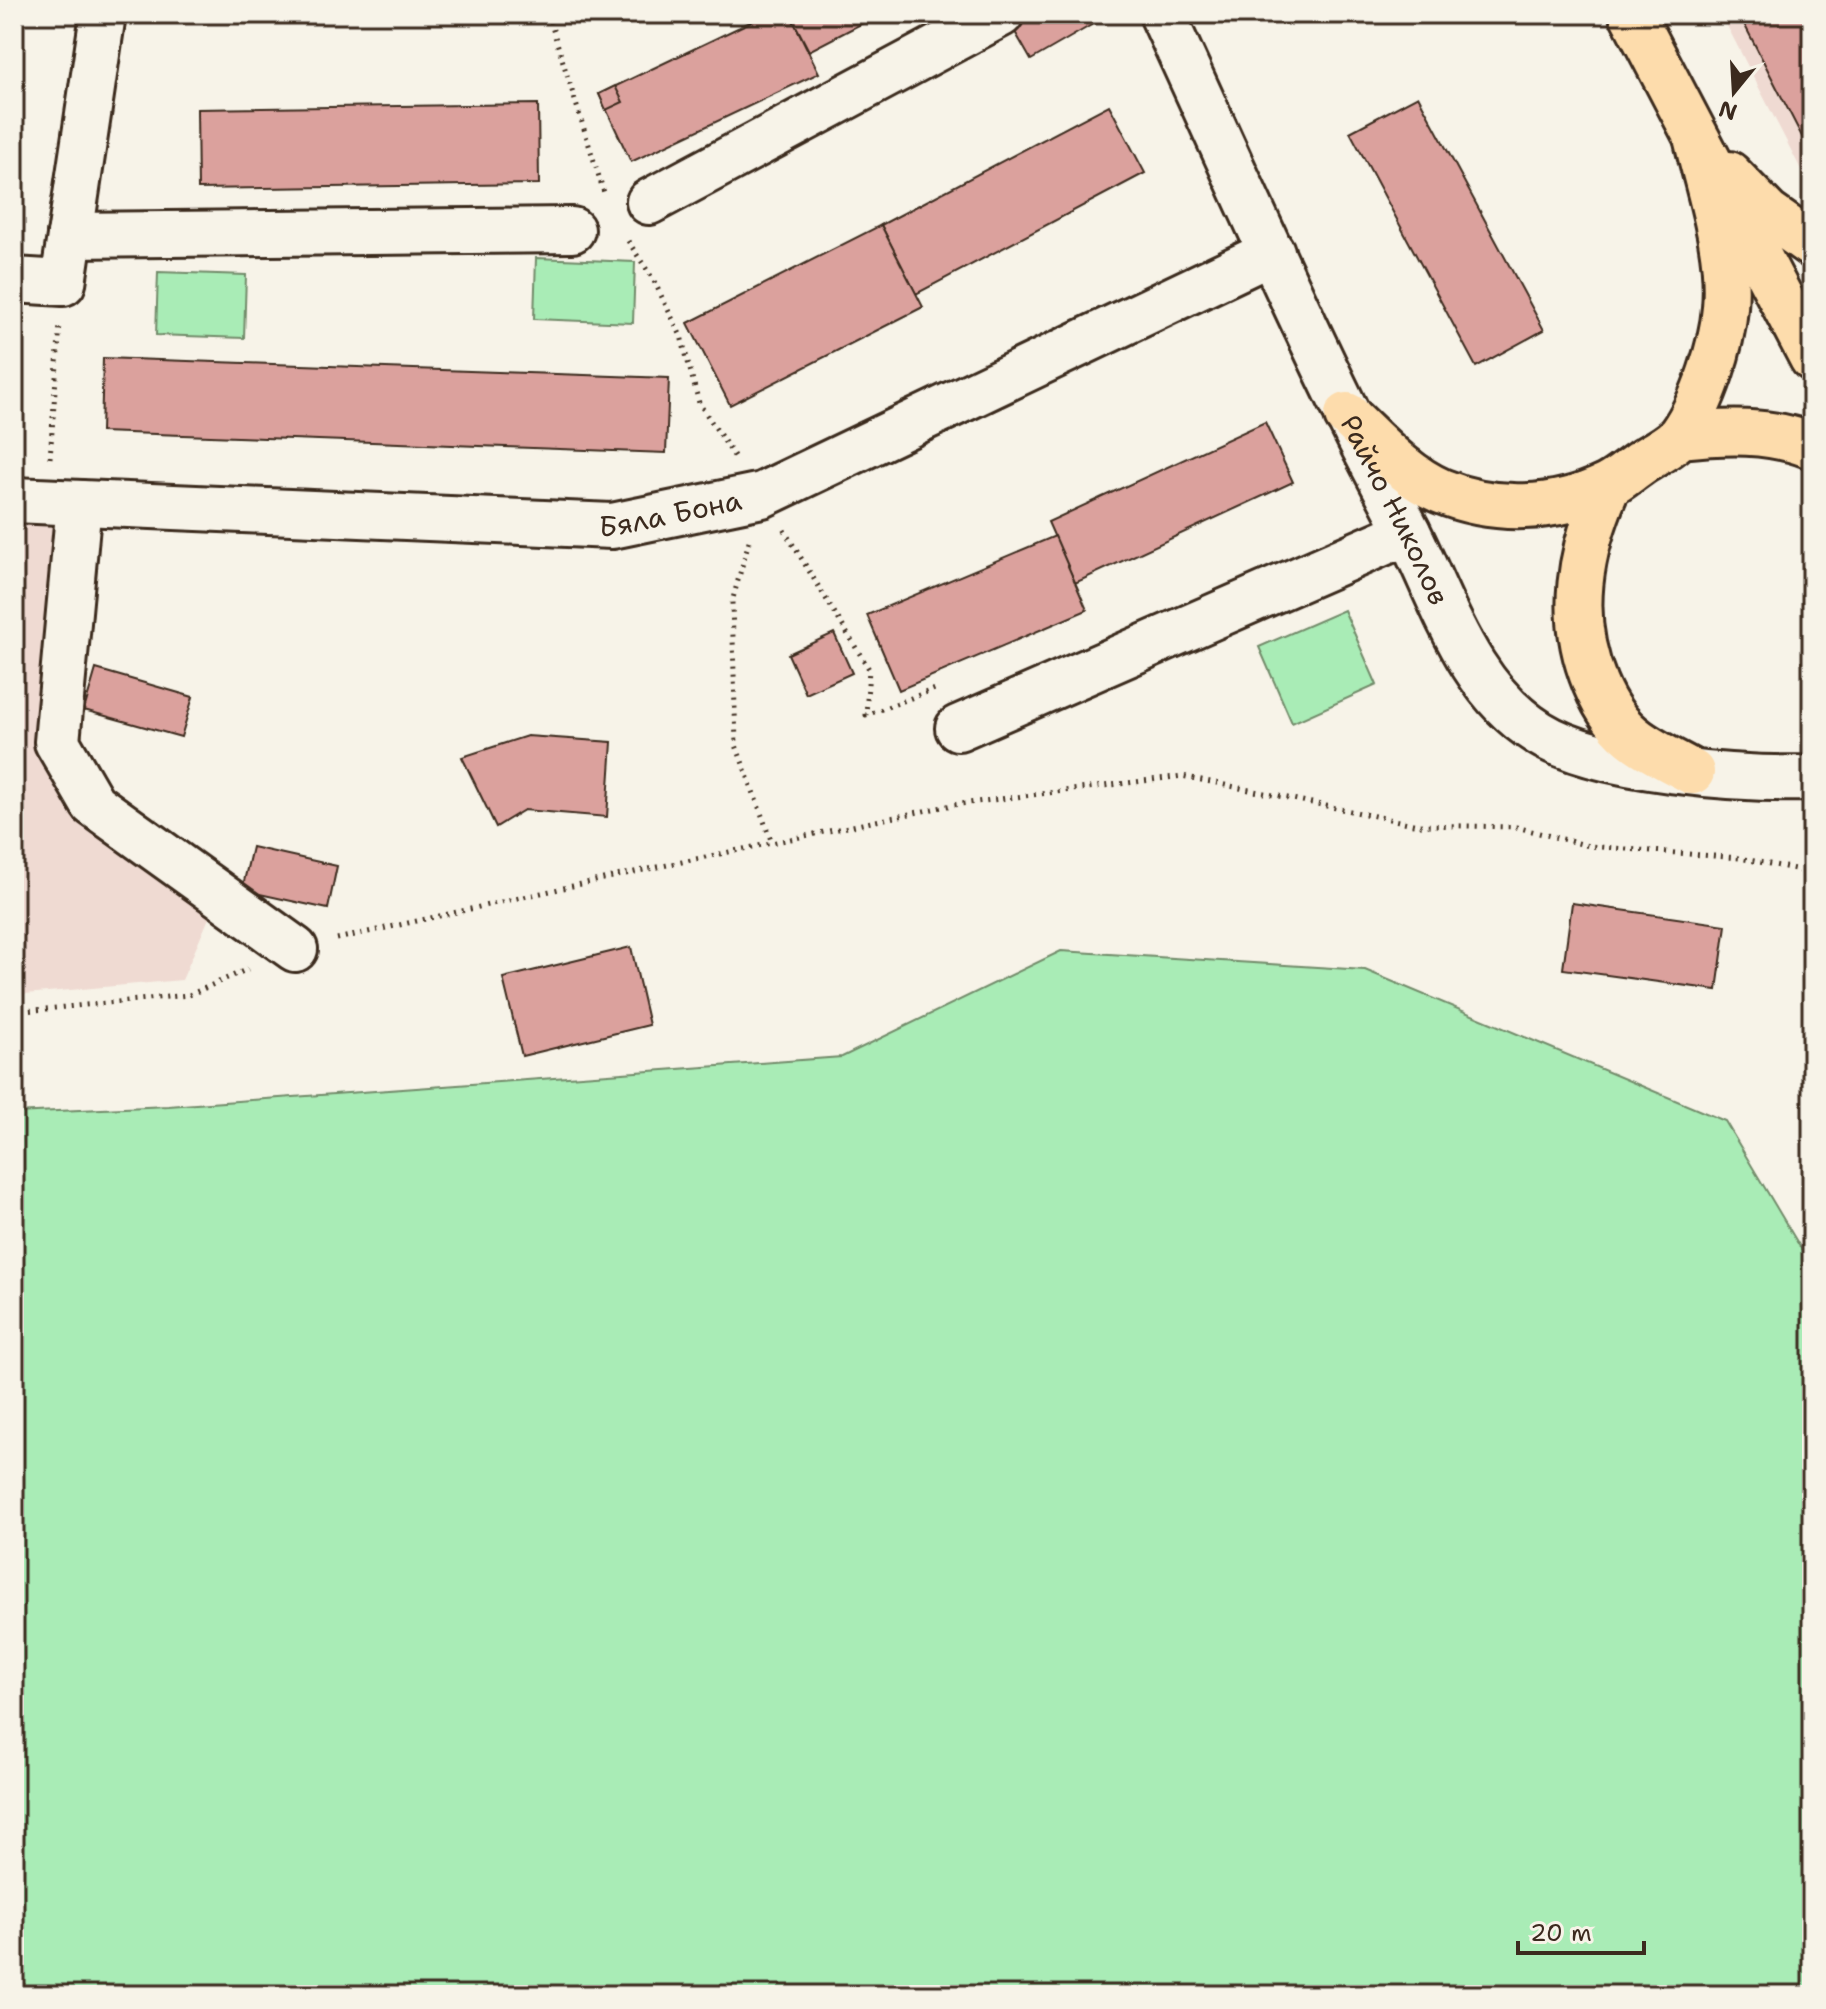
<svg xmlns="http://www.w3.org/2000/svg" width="1826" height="2009" font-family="'Shantell Sans',sans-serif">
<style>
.built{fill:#efdad2}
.green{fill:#a9ecb6;stroke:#728b6a;stroke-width:2}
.building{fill:#dba19d;stroke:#3b2a1e;stroke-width:2}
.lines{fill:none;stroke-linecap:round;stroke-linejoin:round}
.minor-casing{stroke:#3b2a1e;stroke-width:50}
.major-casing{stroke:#3b2a1e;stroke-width:50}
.path{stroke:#3b2a1e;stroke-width:5;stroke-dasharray:2 6;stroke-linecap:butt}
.minor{stroke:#f7f3e8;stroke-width:44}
.major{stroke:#fddcac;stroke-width:44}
.labels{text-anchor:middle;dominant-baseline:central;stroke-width:7;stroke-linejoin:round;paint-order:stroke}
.street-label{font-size:28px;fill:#3b2a1e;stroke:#f7f3e8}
</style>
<rect width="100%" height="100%" fill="#f7f3e8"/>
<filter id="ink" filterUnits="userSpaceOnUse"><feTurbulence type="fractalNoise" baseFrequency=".0125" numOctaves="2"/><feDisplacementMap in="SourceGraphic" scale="16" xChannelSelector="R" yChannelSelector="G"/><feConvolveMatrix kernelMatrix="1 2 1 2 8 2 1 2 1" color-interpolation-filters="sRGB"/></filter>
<g filter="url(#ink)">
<g class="built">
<polygon points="1721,14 1812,14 1812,191"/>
<polygon points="14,500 79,503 57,742 219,895 182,980 14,995"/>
</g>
<g class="green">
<polygon points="536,258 635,262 633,323 534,319"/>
<polygon points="158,272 246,275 244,338 156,335"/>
<polygon points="1344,610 1377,685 1292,723 1259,647"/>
<polygon points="1061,951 1365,970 1725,1121 1812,1267 1812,1995 14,1995 14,1113 168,1106 842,1057"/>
</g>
<g class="building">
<polygon points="767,14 790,14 819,73 631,162 599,94"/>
<polygon points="790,14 880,14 809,51"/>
<polygon points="1024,14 1090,14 1095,23 1031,60 1010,23"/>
<polygon points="1293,14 1317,14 1298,24"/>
<polygon points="1739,14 1812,14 1812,156"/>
<polygon points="615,86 623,102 606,110 599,94"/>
<polygon points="1418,96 1544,330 1476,367 1350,132"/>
<polygon points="538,104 539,184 198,189 197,109"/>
<polygon points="1109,105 1145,173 916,294 881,225"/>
<polygon points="14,117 21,117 20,203 14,203"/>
<polygon points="881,225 923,307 730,405 688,323"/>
<polygon points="103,358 669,378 666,453 101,432"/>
<polygon points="1265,422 1293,482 1075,583 1048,522"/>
<polygon points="1055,536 1087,610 899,690 867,615"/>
<polygon points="834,633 852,673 806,694 788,654"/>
<polygon points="96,669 193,697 181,737 84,710"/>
<polygon points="527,736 612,742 607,817 524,810 496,827 462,757"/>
<polygon points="252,847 337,866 328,909 242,890"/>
<polygon points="1572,903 1726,925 1717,990 1563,969"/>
<polygon points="631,947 649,1025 522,1056 503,978"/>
</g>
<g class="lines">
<g class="minor-casing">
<g id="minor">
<path id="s1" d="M1162,14C1224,148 1283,283 1348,415C1366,453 1387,490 1406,528C1443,600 1467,688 1539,733C1598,770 1743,780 1812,778"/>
<polyline points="649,202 1001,14"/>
<polyline points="70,235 572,230"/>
<polyline points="14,280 63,283 103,14"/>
<path id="s2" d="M14,500L612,526L762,495L1272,252"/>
<polyline points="79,503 57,742 93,804 295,949"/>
<polyline points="958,728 1408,532"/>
</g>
</g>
<g class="major-casing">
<g id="major">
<polyline points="1632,14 1812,358"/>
<polyline points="1729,174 1768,214 1812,245"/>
<path d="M1347,415C1376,442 1405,476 1441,491C1494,513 1555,511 1607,486C1619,480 1630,470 1642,462C1654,454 1673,445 1681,434C1703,403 1722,345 1725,308C1730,252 1710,195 1697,141"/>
<path d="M1680,436C1725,431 1769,429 1812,446"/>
<path d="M1608,486C1580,550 1567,616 1595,683C1604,705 1618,727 1638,741C1655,753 1674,762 1692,772"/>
</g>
</g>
<g class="path">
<polyline points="548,14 605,196"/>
<polyline points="628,241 653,279 681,336 699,403 736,459"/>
<polyline points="50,458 60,324"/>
<polyline points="784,530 869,669 866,715 935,689"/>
<polyline points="749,541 732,602 736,745 772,843"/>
<polyline points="337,939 639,871 952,805 1182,776 1418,825 1516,827 1589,846 1739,858 1800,870 1812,878"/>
<polyline points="14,1012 189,995 248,969"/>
</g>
<use href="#minor" class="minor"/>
<use href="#major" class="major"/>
</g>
</g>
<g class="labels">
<g class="street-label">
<text stroke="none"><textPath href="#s1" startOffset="548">Райчо Николов</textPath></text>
<text stroke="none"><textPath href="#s2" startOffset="658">Бяла Бона</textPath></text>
</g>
</g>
<rect width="1826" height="2009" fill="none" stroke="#f7f3e8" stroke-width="48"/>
<rect x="24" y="24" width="1778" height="1961" fill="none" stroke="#3b2a1e" stroke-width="3" filter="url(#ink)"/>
<g transform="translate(1734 92) rotate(198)" stroke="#f7f3e8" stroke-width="6" paint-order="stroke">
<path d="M0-6L14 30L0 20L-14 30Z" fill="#3b2a1e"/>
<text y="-12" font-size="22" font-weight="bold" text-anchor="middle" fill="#3b2a1e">N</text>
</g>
<path d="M1518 1941v12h126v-12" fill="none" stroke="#3b2a1e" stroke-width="4"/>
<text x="1530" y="1941" font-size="24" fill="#3b2a1e" stroke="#f7f3e8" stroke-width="6" paint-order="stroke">20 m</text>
</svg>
